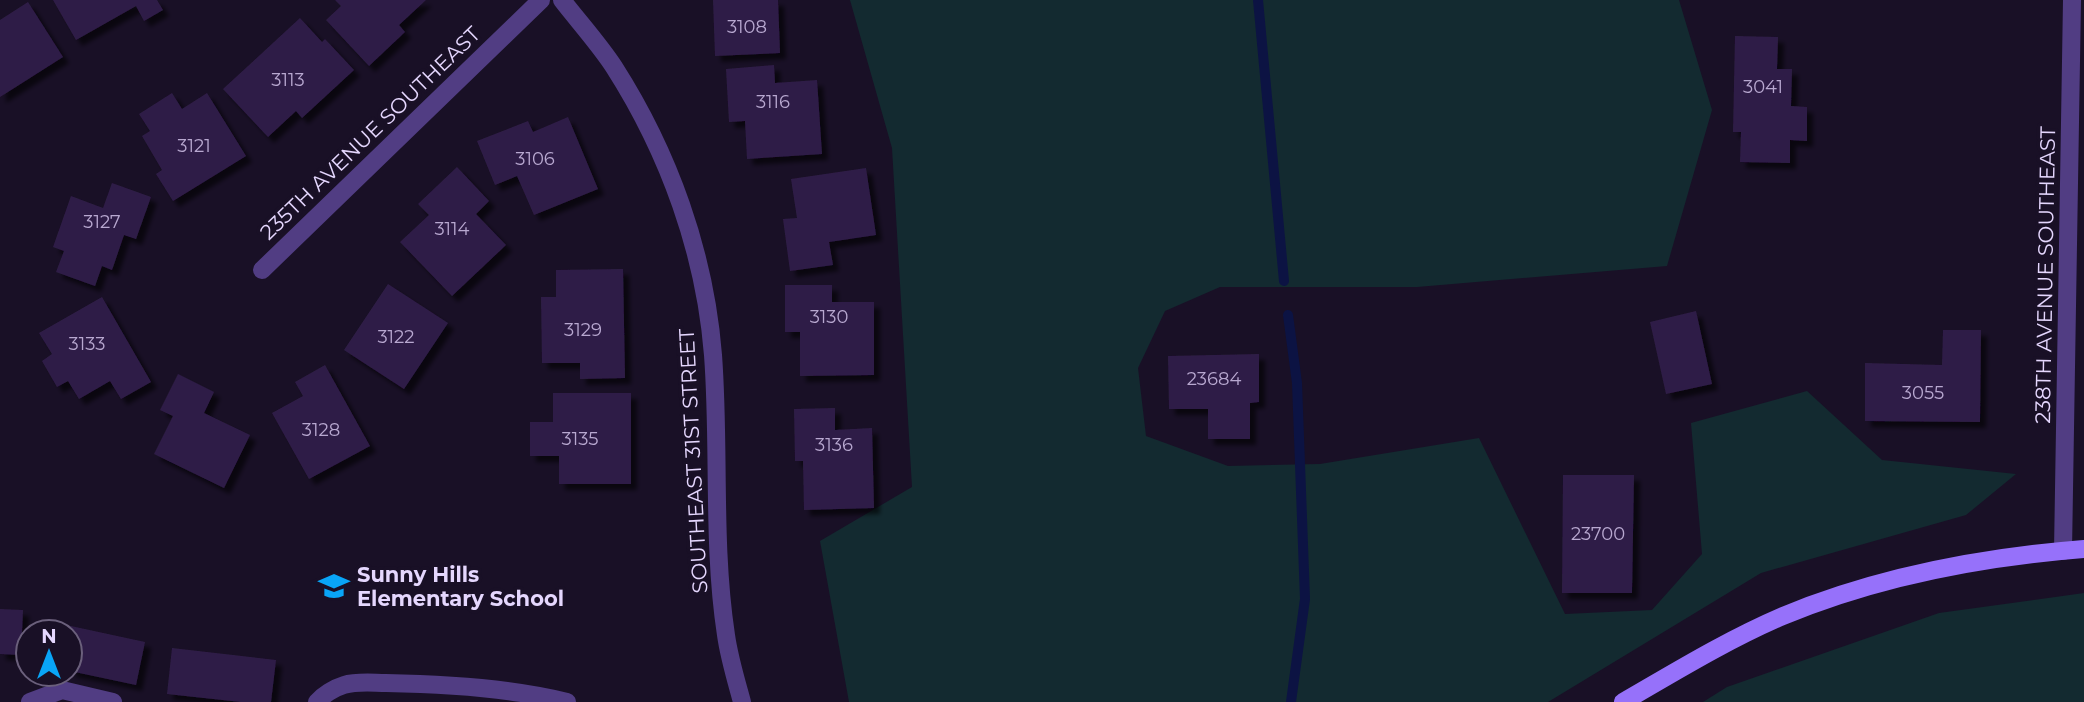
<svg xmlns="http://www.w3.org/2000/svg" width="2084" height="702" font-family="Montserrat,sans-serif">
<style>
.green{fill:#132a30}
.lines{fill:none;stroke-linecap:round;stroke-linejoin:round}
.stream{stroke:#0c1343;stroke-width:10}
.building{fill:#2f1d46;filter:url(#shadow)}
.lane{stroke:#513d83;stroke-width:18}
.street{stroke:#513d83;stroke-width:18}
.secondary{stroke:#9671fa;stroke-width:18}
.labels{text-anchor:middle;dominant-baseline:central;stroke-width:7;stroke-linejoin:round;paint-order:stroke}
.number-label{font-size:18px;fill:#b8a8d0}
.street-label{font-size:21px;fill:#e5d7fe;stroke:#191026}
.poi-label{font-size:21px;font-weight:bold;fill:#e5d7fe;stroke:#191026;text-anchor:start}
</style>
<defs>
<filter id="shadow"><feDropShadow dx="6" dy="6" stdDeviation="2" flood-color="#0009"/></filter>
</defs>
<rect width="100%" height="100%" fill="#191026"/>
<g class="green">
<polygon points="850,0 1679,0 1712,110 1667,266 1417,287 1220,287 1165,311 1138,368 1146,436 1228,466 1320,464 1479,438 1565,614 1652,610 1702,554 1691,423 1807,391 1882,460 2016,474 1966,515 1761,573 1548,702 849,702 820,541 912,487 892,148"/>
<polygon points="2084,593 2084,702 1703,702 1727,687 1939,613"/>
</g>
<g class="lines">
<g class="stream">
<polyline points="1258,0 1284,281"/>
<polyline points="1288,315 1297,383 1305,599 1291,702"/>
</g>
</g>
<g class="building">
<polygon points="53,0 157,0 163,10 144,21 136,6 76,40"/>
<polygon points="335,0 426,0 399,25 405,32 369,66 326,20 341,6"/>
<polygon points="713,0 778,0 780,53 715,56"/>
<polygon points="28,2 63,57 0,97 0,20"/>
<polygon points="300,18 322,42 325,39 354,70 302,118 296,111 268,137 223,89"/>
<polygon points="1735,36 1778,37 1777,69 1792,69 1791,106 1807,107 1807,141 1790,140 1790,163 1740,162 1741,132 1733,132"/>
<polygon points="774,65 775,83 817,80 822,154 747,159 745,121 729,122 726,69"/>
<polygon points="172,93 182,109 207,93 246,156 173,201 156,174 162,170 142,136 150,131 139,114"/>
<polygon points="568,117 598,189 534,215 517,176 495,185 477,141 528,121 533,132"/>
<polygon points="457,167 489,201 476,214 506,245 452,296 400,242 429,215 418,204"/>
<polygon points="866,168 876,235 829,242 833,265 790,271 783,219 797,218 791,179"/>
<polygon points="112,183 151,197 136,239 124,235 112,270 102,266 95,286 56,272 64,251 53,247 71,196 103,208"/>
<polygon points="623,269 625,378 580,379 580,363 542,363 541,297 556,297 556,270"/>
<polygon points="388,284 448,323 404,389 344,350"/>
<polygon points="785,285 832,285 832,302 874,302 874,375 800,376 800,332 785,332"/>
<polygon points="102,297 151,382 121,399 110,381 79,399 68,381 57,387 42,361 52,354 39,333"/>
<polygon points="1696,311 1712,384 1666,394 1650,322"/>
<polygon points="1943,330 1981,330 1980,422 1865,421 1865,363 1942,365"/>
<polygon points="1259,354 1259,402 1250,403 1250,439 1208,439 1208,409 1169,409 1168,356"/>
<polygon points="325,365 370,446 309,479 272,413 303,396 295,382"/>
<polygon points="178,374 214,392 204,413 250,435 224,488 154,454 173,416 160,410"/>
<polygon points="553,393 631,393 631,484 559,484 559,456 530,456 530,422 553,422"/>
<polygon points="835,408 835,430 872,428 874,508 804,510 803,461 795,461 794,409"/>
<polygon points="1563,475 1634,475 1632,593 1562,593"/>
<polygon points="0,609 23,610 21,655 0,654"/>
<polygon points="43,620 145,642 136,685 70,671 70,632 41,632"/>
<polygon points="172,648 276,660 271,702 241,702 167,694"/>
</g>
<g class="lines">
<g class="lane">
<polyline points="30,702 62,690 113,702"/>
<path d="M317,702C323,695 334,688 344,685C357,681 373,683 386,683C445,684 511,688 567,702"/>
</g>
<g class="street">
<path d="M562,0C579,22 599,44 614,67C669,153 705,253 713,355C720,448 712,543 726,635C729,657 736,680 742,702"/>
<polyline points="262,270 541,0"/>
<polyline points="2063,551 2072,0"/>
</g>
<path class="secondary" d="M1623,702C1675,672 1727,640 1783,616C1877,577 1983,557 2084,549"/>
</g>
<defs>
<g id="school-bare" transform="scale(2.415)"><path d="M0-5L7-2L0 1L-7-2ZM-4 1L0 2.5L4 1V4Q0 6-4 4Z" fill="#09a5f7" stroke="#191026" stroke-width="2.5" paint-order="stroke"/></g>
</defs>
<g fill-rule="evenodd">
<use href="#school-bare" x="334" y="586"/>
</g>
<g class="labels">
<g class="number-label">
<text x="747" y="27">3108</text>
<text x="288" y="80">3113</text>
<text x="1763" y="87">3041</text>
<text x="773" y="102">3116</text>
<text x="194" y="146">3121</text>
<text x="535" y="159">3106</text>
<text x="102" y="222">3127</text>
<text x="452" y="229">3114</text>
<text x="829" y="317">3130</text>
<text x="583" y="330">3129</text>
<text x="396" y="337">3122</text>
<text x="87" y="344">3133</text>
<text x="1214" y="379">23684</text>
<text x="1923" y="393">3055</text>
<text x="321" y="430">3128</text>
<text x="580" y="439">3135</text>
<text x="834" y="445">3136</text>
<text x="1598" y="534">23700</text>
</g>
<g class="street-label">
<text transform="translate(370 133) rotate(-44)">235TH AVENUE SOUTHEAST</text>
<text transform="translate(2045 275) rotate(-89)">238TH AVENUE SOUTHEAST</text>
<text transform="translate(693 461) rotate(-93)">SOUTHEAST 31ST STREET</text>
</g>
<g class="poi-label">
<text x="357" y="574">Sunny Hills<tspan x="357" dy="24">Elementary School</tspan></text>
</g>
</g>
<g transform="translate(49 653)"><circle r="33" fill="#191026" stroke="#6b607c" stroke-width="2"/>
<path d="M0-5L12 26L0 18L-12 26Z" fill="#09a5f7"/>
<text y="-10" font-size="19" font-weight="bold" text-anchor="middle" fill="#e5d7fe">N</text>
</g>
</svg>
